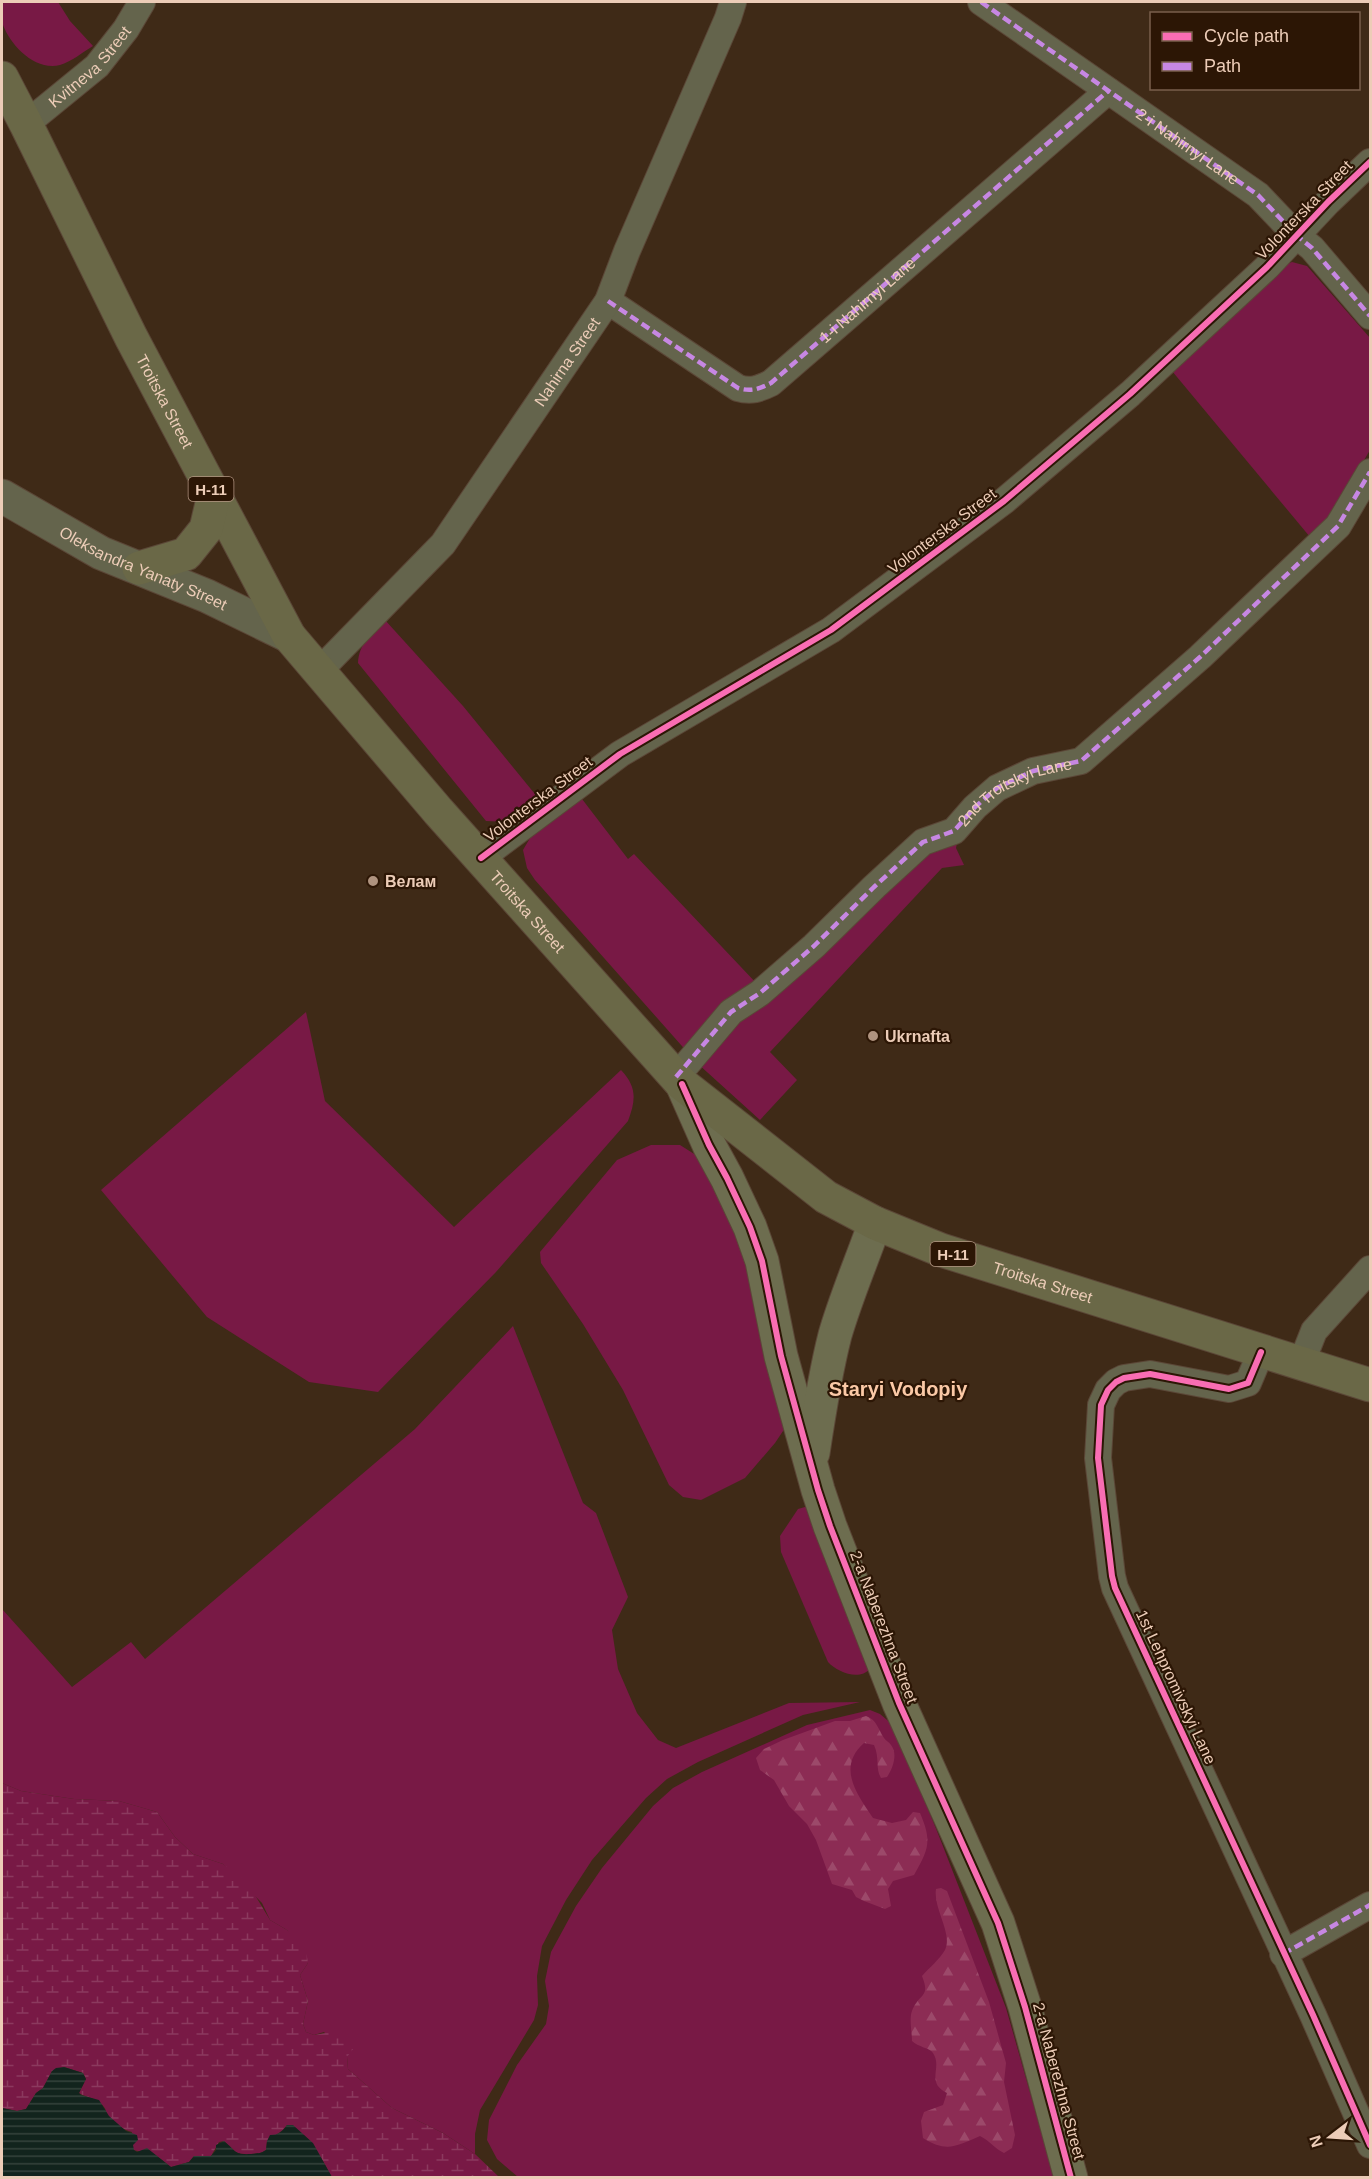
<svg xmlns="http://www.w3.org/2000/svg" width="1372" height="2179" font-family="Helvetica,sans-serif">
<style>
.green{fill:#781945}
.forest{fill:url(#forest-firs)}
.wetland{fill:url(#wetland-marsh)}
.water{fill:url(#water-rules)}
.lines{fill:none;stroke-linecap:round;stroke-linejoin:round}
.minor-casing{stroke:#5b4737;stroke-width:28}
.tertiary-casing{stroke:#5b4737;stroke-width:35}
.secondary-casing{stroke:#5b4737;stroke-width:35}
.primary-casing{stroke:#5b4737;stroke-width:35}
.minor{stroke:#64644c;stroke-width:26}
.tertiary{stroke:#64644c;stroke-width:33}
.secondary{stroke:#6d6d4f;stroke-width:33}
.primary{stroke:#6a6847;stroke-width:33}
.quiet{stroke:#c787e3;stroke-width:4.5;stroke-dasharray:9 4.5;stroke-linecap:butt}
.cycleway-casing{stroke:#2c1605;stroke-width:10}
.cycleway{stroke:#f96db3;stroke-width:6}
.poi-dot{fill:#af937f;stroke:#2c1605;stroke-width:2}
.labels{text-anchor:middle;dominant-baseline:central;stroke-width:4.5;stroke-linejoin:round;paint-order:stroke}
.shield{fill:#2c1605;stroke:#b29582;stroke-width:1.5}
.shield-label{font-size:15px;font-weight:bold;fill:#ecccb7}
.street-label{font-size:16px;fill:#ecccb7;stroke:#2c1605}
.poi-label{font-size:16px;font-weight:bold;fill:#ecccb7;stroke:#2c1605;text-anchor:start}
.quarter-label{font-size:20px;font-weight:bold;fill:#fbc9a6;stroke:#2c1605}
</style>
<defs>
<pattern id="forest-firs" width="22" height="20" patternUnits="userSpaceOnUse" patternTransform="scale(1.5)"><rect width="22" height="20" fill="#8c2c54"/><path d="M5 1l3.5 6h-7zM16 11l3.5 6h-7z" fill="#9c496a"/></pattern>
<pattern id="wetland-marsh" width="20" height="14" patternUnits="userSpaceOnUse" patternTransform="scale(1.5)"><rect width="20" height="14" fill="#781945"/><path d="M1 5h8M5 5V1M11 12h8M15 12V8" fill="none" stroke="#8b395e"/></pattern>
<pattern id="water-rules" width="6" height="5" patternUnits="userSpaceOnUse" patternTransform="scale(1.5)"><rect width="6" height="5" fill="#12241d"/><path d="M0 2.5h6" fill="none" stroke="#35433c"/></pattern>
</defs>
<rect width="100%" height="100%" fill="#3f2a17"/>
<g class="green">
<path d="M2,2H58L70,21L93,46C83,52 71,62 60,65C35,71 11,46 3,25C0,18 2,9 2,2Z"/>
<polygon points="1292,262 1307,266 1370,338 1370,450 1330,518 1310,537 1172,371 1275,270"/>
<path d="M385,620L463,706L539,799L509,822L486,821L358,663C359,643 372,634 385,620Z"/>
<polygon points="582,799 628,859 634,854 758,985 689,1054 535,880 527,868 523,850 530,838"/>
<polygon points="959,835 956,848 964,865 942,868 770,1052 797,1080 760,1120 697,1063 735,1017 925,848"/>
<path d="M306,1012L325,1101L454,1227L621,1070C637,1087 636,1100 628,1121L496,1272L378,1392L309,1382L207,1317L101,1190Z"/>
<polygon points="651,1145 680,1145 699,1157 731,1207 787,1425 775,1443 745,1478 701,1500 683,1497 669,1485 623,1390 583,1324 541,1263 540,1252 617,1160"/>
<polygon points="513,1326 583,1503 596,1513 628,1597 612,1630 618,1669 637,1713 658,1740 676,1748 789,1703 860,1702 803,1715 698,1762 667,1779 646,1798 592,1860 566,1900 542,1946 537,1976 538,2005 534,2020 480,2110 475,2134 475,2154 443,2133 392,2108 348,2069 347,2057 324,2032 314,2035 306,2032 303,2024 308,2001 300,1975 308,1963 287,1930 270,1920 262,1903 223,1864 193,1854 175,1837 157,1812 119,1801 74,1799 21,1791 2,1783 2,1609 72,1687 131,1642 145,1659 415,1429"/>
<path d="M805,1507L812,1510L870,1669C859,1681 837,1672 828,1662L781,1552L780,1536L798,1509Z"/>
<polygon points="870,1710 880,1714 893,1725 937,1831 1006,2008 1054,2177 518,2177 497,2159 487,2140 489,2120 517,2065 546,2024 549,2006 545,1981 551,1952 576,1906 602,1868 653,1806 673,1788 702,1772 807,1725"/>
</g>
<g class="forest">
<path d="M866,1716C877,1720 878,1729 884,1738C886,1741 889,1742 891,1745C898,1754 893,1768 887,1777L881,1778C875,1768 880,1758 874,1745L864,1743C837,1767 856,1793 873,1818L892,1823L906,1820L913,1812L920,1813C932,1841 929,1849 914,1875L893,1881L888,1889L891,1906L885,1909L864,1901L856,1897L852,1890L832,1884L816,1840L807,1824L789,1806L774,1780L760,1770L756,1758L764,1749L783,1740L835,1721H850Z"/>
<path d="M941,1888L947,1891L989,2002L1006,2063L1004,2082L1015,2135L1012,2148L1004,2153C994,2148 990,2141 980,2136C956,2146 947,2153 923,2138L921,2121L924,2112L943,2105L947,2093C925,2082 943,2068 933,2053C930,2048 918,2047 912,2041C912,2032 909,2019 912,2011C919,1993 931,1998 922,1976C929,1968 940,1959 945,1950C953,1933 933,1909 936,1889Z"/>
</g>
<path class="wetland" d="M2,1783L21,1791L74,1799L119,1801L157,1812L175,1837L193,1854L223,1864L247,1882L270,1920L287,1930L306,1951L308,1963L300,1975L308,2001L303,2024L306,2032L314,2035L337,2031L350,2038L353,2049L347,2057L348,2069L392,2108L443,2133L475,2154L499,2177H332C320,2157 311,2134 287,2125L283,2130L267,2141L266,2150C260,2154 258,2153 251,2154C234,2155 236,2151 224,2141L219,2142L211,2156H194L189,2162L171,2167L154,2154L133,2150L132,2132C124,2130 113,2123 108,2116C106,2113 106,2109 104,2107C98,2098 87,2098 79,2093L86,2079L83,2073L64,2067L52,2071L43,2088L36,2093L26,2109L17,2111L2,2108Z"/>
<path class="water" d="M64,2067L83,2073L86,2079L79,2093L81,2095L99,2100L109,2116L126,2131L137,2135L138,2140L133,2145L134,2150L137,2152L147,2148L171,2167L189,2162L194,2156H211L216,2150V2145L224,2141C236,2151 234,2155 251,2154C258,2153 260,2154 266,2150L267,2141L270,2135C278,2135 282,2132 287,2125H293L313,2143L332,2177H2V2108L17,2111L26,2109L36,2093L43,2088L52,2071L56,2068Z"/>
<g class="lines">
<g class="minor-casing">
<g id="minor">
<path id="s1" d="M981,2L1258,195L1296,235L1312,248L1370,316"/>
<path id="s2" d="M26,124L97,66L126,29L142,2"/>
<path id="s3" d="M608,301L738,388C751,392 759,389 771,383L1108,91"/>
<path id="s4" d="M319,671L443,544L608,301L627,251L728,18L733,2"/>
<polyline points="481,858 620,754 831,630 1004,501 1130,394 1267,267 1328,202 1370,162"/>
<path id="s5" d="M676,1077L731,1012L760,993L814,946L874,887L923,842L954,831L975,807L997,788L1033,771L1081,761L1200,657L1338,526L1370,472"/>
<polyline points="1261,1352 1248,1383 1229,1389 1150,1374 1124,1378 1116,1382 1108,1390 1101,1405 1098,1458 1112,1576 1115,1588 1313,2015 1370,2145"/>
<polyline points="1301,1364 1314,1331 1370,1269"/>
<polyline points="1283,1954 1370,1905"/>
</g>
</g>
<g class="tertiary-casing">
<g id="tertiary">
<path id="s6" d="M2,496L101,553L207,596L289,636"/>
</g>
</g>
<g class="secondary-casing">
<g id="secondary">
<polyline points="682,1084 709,1145 727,1178 750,1227 762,1261 781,1356 818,1490 830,1526 899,1703 998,1923 1025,2007 1071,2178"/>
<path d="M813,1453C819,1413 825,1374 835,1335C846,1297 862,1260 875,1223"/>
</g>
</g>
<g class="primary-casing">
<g id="primary">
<path id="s7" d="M2,78L26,124L131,337L289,636L438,811L682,1084L826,1197L875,1223L941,1250L1370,1385"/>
<polyline points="139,568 186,554 206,529 214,495"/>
</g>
</g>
<use href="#minor" class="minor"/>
<use href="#tertiary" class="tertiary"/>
<use href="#secondary" class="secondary"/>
<use href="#primary" class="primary"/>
<g class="quiet">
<polyline points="981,2 1258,195 1296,235 1312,248 1370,316"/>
<path d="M608,301L738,388C751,392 759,389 771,383L1108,91"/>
<polyline points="676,1077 731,1012 760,993 814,946 874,887 923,842 954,831 975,807 997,788 1033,771 1081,761 1200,657 1338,526 1370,472"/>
<polyline points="1283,1954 1370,1905"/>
</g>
<g class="cycleway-casing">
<g id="cycleway">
<polyline points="481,858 620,754 831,630 1004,501 1130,394 1267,267 1328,202 1370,162"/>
<polyline points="682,1084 709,1145 727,1178 750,1227 762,1261 781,1356 818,1490 830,1526 899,1703 998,1923 1025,2007 1071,2178"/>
<polyline points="1261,1352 1248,1383 1229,1389 1150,1374 1124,1378 1116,1382 1108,1390 1101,1405 1098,1458 1112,1576 1115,1588 1313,2015 1370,2145"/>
</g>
</g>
<use href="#cycleway" class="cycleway"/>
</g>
<g class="poi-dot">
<circle cx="373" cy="881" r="6"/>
<circle cx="873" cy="1036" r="6"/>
</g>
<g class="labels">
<g class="shield">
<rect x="188.5" y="477" width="45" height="24" rx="4.5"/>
<rect x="930.5" y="1242" width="45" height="24" rx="4.5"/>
</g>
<g class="shield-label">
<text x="211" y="489">Н-11</text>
<text x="953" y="1254">Н-11</text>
</g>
<g class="street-label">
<text stroke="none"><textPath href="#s2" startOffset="86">Kvitneva Street</textPath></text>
<text stroke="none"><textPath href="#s1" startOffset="252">2-i Nahirnyi Lane</textPath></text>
<text transform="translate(1304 210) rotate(-46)">Volonterska Street</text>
<text stroke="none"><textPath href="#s3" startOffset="318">1-i Nahirnyi Lane</textPath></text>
<text stroke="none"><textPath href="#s4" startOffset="398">Nahirna Street</textPath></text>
<text stroke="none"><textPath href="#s7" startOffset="362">Troitska Street</textPath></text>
<text transform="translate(942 531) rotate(-37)">Volonterska Street</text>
<text stroke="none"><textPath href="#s6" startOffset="159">Oleksandra Yanaty Street</textPath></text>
<text stroke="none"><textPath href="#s5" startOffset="450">2nd Troitskyi Lane</textPath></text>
<text transform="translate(538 799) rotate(-37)">Volonterska Street</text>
<text stroke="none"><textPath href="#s7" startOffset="992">Troitska Street</textPath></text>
<text stroke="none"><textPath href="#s7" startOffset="1640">Troitska Street</textPath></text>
<text transform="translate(884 1627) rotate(69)">2-a Naberezhna Street</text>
<text transform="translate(1176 1687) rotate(65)">1st Lehpromivskyi Lane</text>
<text transform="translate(1059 2081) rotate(75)">2-a Naberezhna Street</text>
</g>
<g class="poi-label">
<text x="385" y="881">Велам</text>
<text x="885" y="1036">Ukrnafta</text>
</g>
<g class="quarter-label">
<text x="898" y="1389">Staryi Vodopiy</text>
</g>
</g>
<rect width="1372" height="2179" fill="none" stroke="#ecccb7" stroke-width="6"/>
<rect x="1150" y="12" width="210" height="78" fill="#2c1605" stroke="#795f4c" stroke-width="1.5"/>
<rect x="1162" y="32" width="30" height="9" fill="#f96db3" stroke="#795f4c" stroke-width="1.5"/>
<text x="1204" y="42" font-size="18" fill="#ecccb7">Cycle path</text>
<rect x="1162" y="62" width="30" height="9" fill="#c787e3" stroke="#795f4c" stroke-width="1.5"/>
<text x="1204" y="72" font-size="18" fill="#ecccb7">Path</text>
<g transform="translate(1330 2137) rotate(253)" stroke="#2c1605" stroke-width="4.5" paint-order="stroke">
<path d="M0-4.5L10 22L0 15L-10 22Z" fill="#ecccb7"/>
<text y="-9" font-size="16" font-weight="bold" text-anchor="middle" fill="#ecccb7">N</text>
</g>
</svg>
